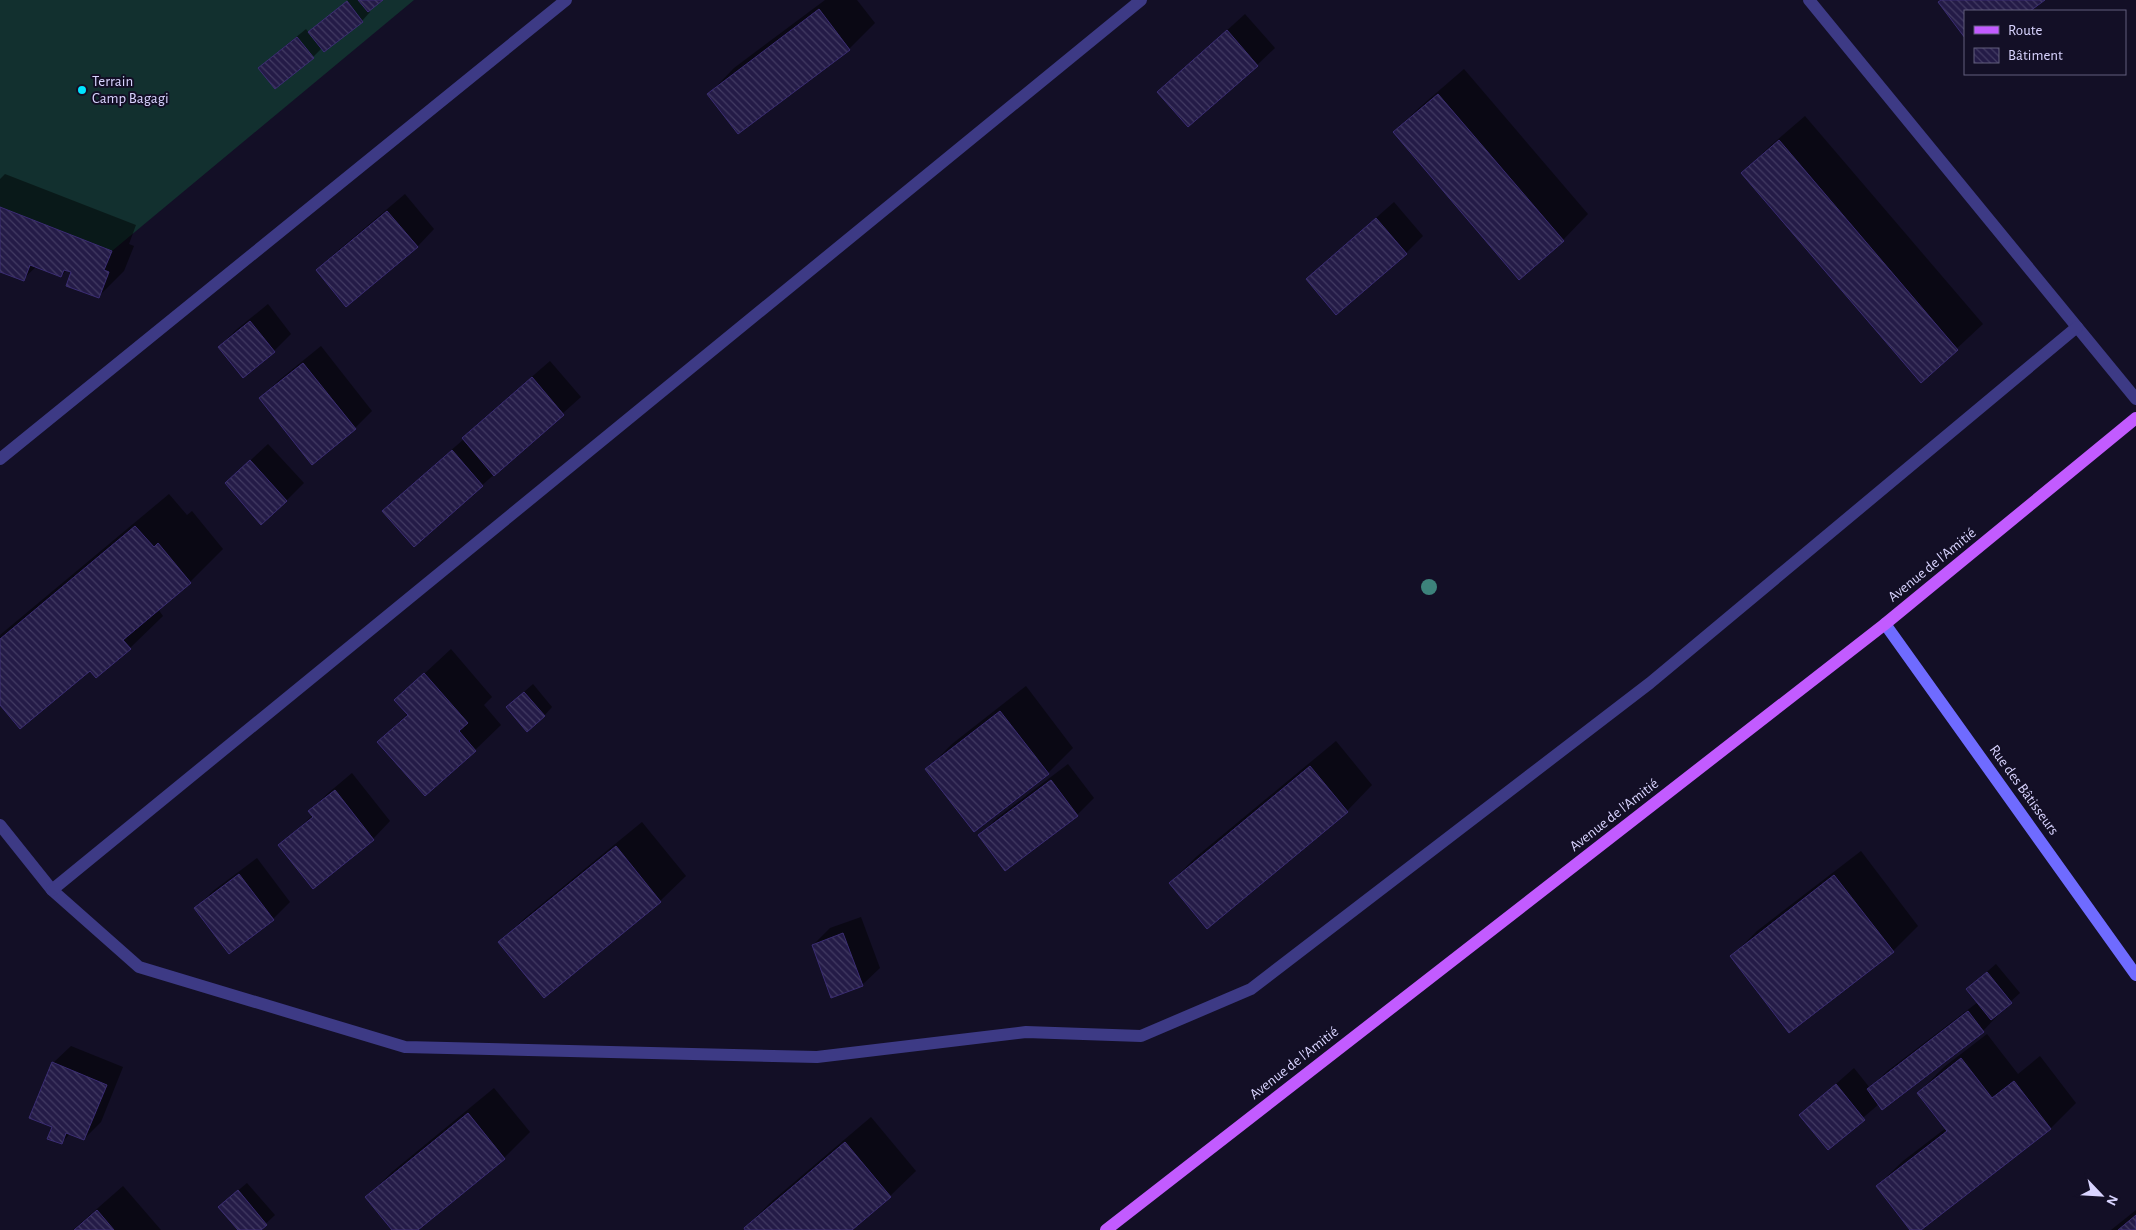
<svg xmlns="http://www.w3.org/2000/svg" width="2136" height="1230" font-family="'Alegreya Sans',sans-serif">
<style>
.garden{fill:#12302f}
.shadow{fill:#0007}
.building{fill:url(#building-back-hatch);stroke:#3b2d73}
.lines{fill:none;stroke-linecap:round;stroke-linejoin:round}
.lane{stroke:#3d3a85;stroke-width:12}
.secondary{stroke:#6f6bff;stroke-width:12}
.primary{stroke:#c25bff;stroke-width:12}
.tree{fill:#3d827b}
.poi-dot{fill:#00e5ff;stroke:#130f26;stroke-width:2}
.labels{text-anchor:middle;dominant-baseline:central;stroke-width:4;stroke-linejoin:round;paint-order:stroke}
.poi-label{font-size:15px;fill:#d9d4ff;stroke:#130f26;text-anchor:start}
.street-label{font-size:15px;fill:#d9d4ff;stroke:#130f26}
</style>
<defs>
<pattern id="building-back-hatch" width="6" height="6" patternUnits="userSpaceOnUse" patternTransform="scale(1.25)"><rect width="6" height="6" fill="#241b47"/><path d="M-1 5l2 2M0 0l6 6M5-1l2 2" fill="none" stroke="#433b63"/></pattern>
</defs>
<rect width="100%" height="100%" fill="#130f26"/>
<polygon class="garden" points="0,0 414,0 112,251 0,207"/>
<g class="shadow">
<polygon points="348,0 381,0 369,10 370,12 362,21 322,48 313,57 268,60 306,29 309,33"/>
<polygon points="825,0 857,0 875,23 849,49 738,133 709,94 734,68"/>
<polygon points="1942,0 2043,0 2028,11 1965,11"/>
<polygon points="1245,14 1275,48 1257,65 1159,92"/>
<polygon points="1464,69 1588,214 1563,240 1519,278 1394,132 1420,107"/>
<polygon points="1805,116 1983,324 1922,381 1743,173 1769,147"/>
<polygon points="5,174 136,225 129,244 134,246 124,271 98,297 72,272 67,270 61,276 37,266 23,279 0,270 0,179"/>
<polygon points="405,194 434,229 417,247 318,271 335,253"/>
<polygon points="1394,202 1423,236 1406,253 1307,279"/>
<polygon points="268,304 291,334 274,351 219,347 236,330"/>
<polygon points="321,346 372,411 355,428 261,398 278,381"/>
<polygon points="550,361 581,397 414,546 401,494 464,439 463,438 481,421"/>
<polygon points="268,444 304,483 287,500 226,483"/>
<polygon points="169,494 187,515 192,511 223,549 190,582 158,609 163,616 130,648 90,669 0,703 0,635"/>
<polygon points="451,649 492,697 484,705 501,725 475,750 425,794 379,742 408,713 396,700"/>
<polygon points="533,684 552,707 544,716 516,699"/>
<polygon points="1026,686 1073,748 1048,773 927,769 952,744"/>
<polygon points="1336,741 1372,785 1347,811 1170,883 1196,857"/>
<polygon points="1068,764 1094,798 1077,815 980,835 997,818"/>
<polygon points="352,773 390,821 373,839 313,887 280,845 313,815 310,811 327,794"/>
<polygon points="642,822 686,876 660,901 500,942 526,917"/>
<polygon points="1861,851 1918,926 1893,951 1732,956 1757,931"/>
<polygon points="257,858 290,902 273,919 196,908 213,891"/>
<polygon points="861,917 880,968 862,985 813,945 830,928"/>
<polygon points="1996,964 2020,993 1999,1012 2000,1013 1983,1031 1882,1108 1879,1104 1828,1148 1801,1115 1854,1068 1870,1088 1886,1072 1978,1002 1967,989"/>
<polygon points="1987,1034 2018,1074 2040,1056 2076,1103 2050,1129 1919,1230 1911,1230 1877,1186 1903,1161 1946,1128 1918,1093 1944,1067"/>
<polygon points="71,1046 123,1067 101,1122 84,1139 71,1133 61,1143 53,1127 53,1063"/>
<polygon points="494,1088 530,1132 504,1158 416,1230 393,1230 367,1197 392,1172"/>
<polygon points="871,1117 916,1171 890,1196 850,1230 747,1230 745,1228 771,1202"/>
<polygon points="247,1183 275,1215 259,1230 240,1230 228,1199"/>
<polygon points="123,1186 161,1230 73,1230 75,1228"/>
<polygon points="2136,1210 2136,1230 2111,1230"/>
</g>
<g class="building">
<polygon points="358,0 383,0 368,12"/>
<polygon points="1941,0 2045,0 2030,11 1965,11 1965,38 1938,2"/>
<polygon points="347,1 363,22 324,52 308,32"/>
<polygon points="819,9 850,50 738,134 707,94"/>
<polygon points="1227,30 1258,66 1188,127 1157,92"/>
<polygon points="297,37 314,58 275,89 258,68"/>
<polygon points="1438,94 1564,241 1519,280 1393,132"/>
<polygon points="1779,140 1958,350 1921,383 1741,173"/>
<polygon points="0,207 112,251 104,270 109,272 99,298 66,286 71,272 64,270 61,277 30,265 24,281 0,272"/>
<polygon points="387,211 418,247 346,307 316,270"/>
<polygon points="1376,218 1407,254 1336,315 1306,279"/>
<polygon points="250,321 275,352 243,378 218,347"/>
<polygon points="303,363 356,429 312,465 259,398"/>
<polygon points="532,377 564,415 494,476 462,438"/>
<polygon points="452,450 483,486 414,547 382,511"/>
<polygon points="250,460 287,501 261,525 225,483"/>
<polygon points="135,526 154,547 158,543 191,583 123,640 131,649 96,678 90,671 20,729 0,705 0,639"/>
<polygon points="424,673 468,723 459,731 476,751 425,796 377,742 408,715 394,700"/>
<polygon points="524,692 545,716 527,732 506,707"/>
<polygon points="1000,711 1049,774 974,832 925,769"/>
<polygon points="1310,766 1348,812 1207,929 1169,883"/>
<polygon points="1051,780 1078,816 1005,871 978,835"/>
<polygon points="335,790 374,840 313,889 278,845 313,817 308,811"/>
<polygon points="616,846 661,902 544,998 498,942"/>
<polygon points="239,874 274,920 229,954 194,908"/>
<polygon points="1834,875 1894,952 1789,1033 1730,956"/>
<polygon points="843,933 863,986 831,998 812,945"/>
<polygon points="1987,972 2012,1003 1991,1020 1966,989"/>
<polygon points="1968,1011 1984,1032 1882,1110 1867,1089"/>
<polygon points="1961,1058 1992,1098 2014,1081 2051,1129 1921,1230 1910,1230 1876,1186 1947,1131 1917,1093"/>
<polygon points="52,1062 107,1085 84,1140 66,1133 62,1144 47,1139 52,1127 29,1118"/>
<polygon points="1836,1084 1865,1120 1828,1150 1799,1115"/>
<polygon points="468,1113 505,1159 418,1230 392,1230 365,1197"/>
<polygon points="845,1142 891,1197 852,1230 745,1230 744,1228"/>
<polygon points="238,1190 267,1225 261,1230 238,1230 218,1207"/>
<polygon points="97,1210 114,1230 74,1230"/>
<polygon points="2136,1215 2136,1230 2118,1230"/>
</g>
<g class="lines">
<g class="lane">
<polyline points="1809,0 2136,399"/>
<polyline points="0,459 566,0"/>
<polyline points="0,825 52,890 139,967 405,1047 817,1057 1026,1032 1141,1036 1251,989 1650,683 2077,327"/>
<polyline points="52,890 1141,0"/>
</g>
<polyline class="secondary" points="1885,624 2136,975"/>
<polyline class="primary" points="1106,1230 1885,624 2136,418"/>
</g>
<circle class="tree" cx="1429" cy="587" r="8"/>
<circle class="poi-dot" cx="82" cy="90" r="5"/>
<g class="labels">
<g class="poi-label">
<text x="92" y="81">Terrain<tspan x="92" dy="17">Camp Bagagi</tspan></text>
</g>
<g class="street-label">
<text transform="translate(1932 565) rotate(-39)">Avenue de l'Amitié</text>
<text transform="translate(2024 790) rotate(54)">Rue des Bâtisseurs</text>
<text transform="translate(1614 815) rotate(-38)">Avenue de l'Amitié</text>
<text transform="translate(1294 1063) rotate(-38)">Avenue de l'Amitié</text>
</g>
</g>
<rect x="1964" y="10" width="162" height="65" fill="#130f26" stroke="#625e7d"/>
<rect x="1974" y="26" width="25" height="8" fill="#c25bff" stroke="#625e7d"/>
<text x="2008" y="35" font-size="15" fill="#d9d4ff">Route</text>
<rect x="1974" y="48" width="25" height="15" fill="url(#building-back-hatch)" stroke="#625e7d"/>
<text x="2008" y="60" font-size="15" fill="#d9d4ff">Bâtiment</text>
<g transform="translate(2101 1195) rotate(115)" stroke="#130f26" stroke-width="4" paint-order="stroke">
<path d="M0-4L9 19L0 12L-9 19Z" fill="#d9d4ff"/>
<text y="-8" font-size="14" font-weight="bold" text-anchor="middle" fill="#d9d4ff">N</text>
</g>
</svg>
